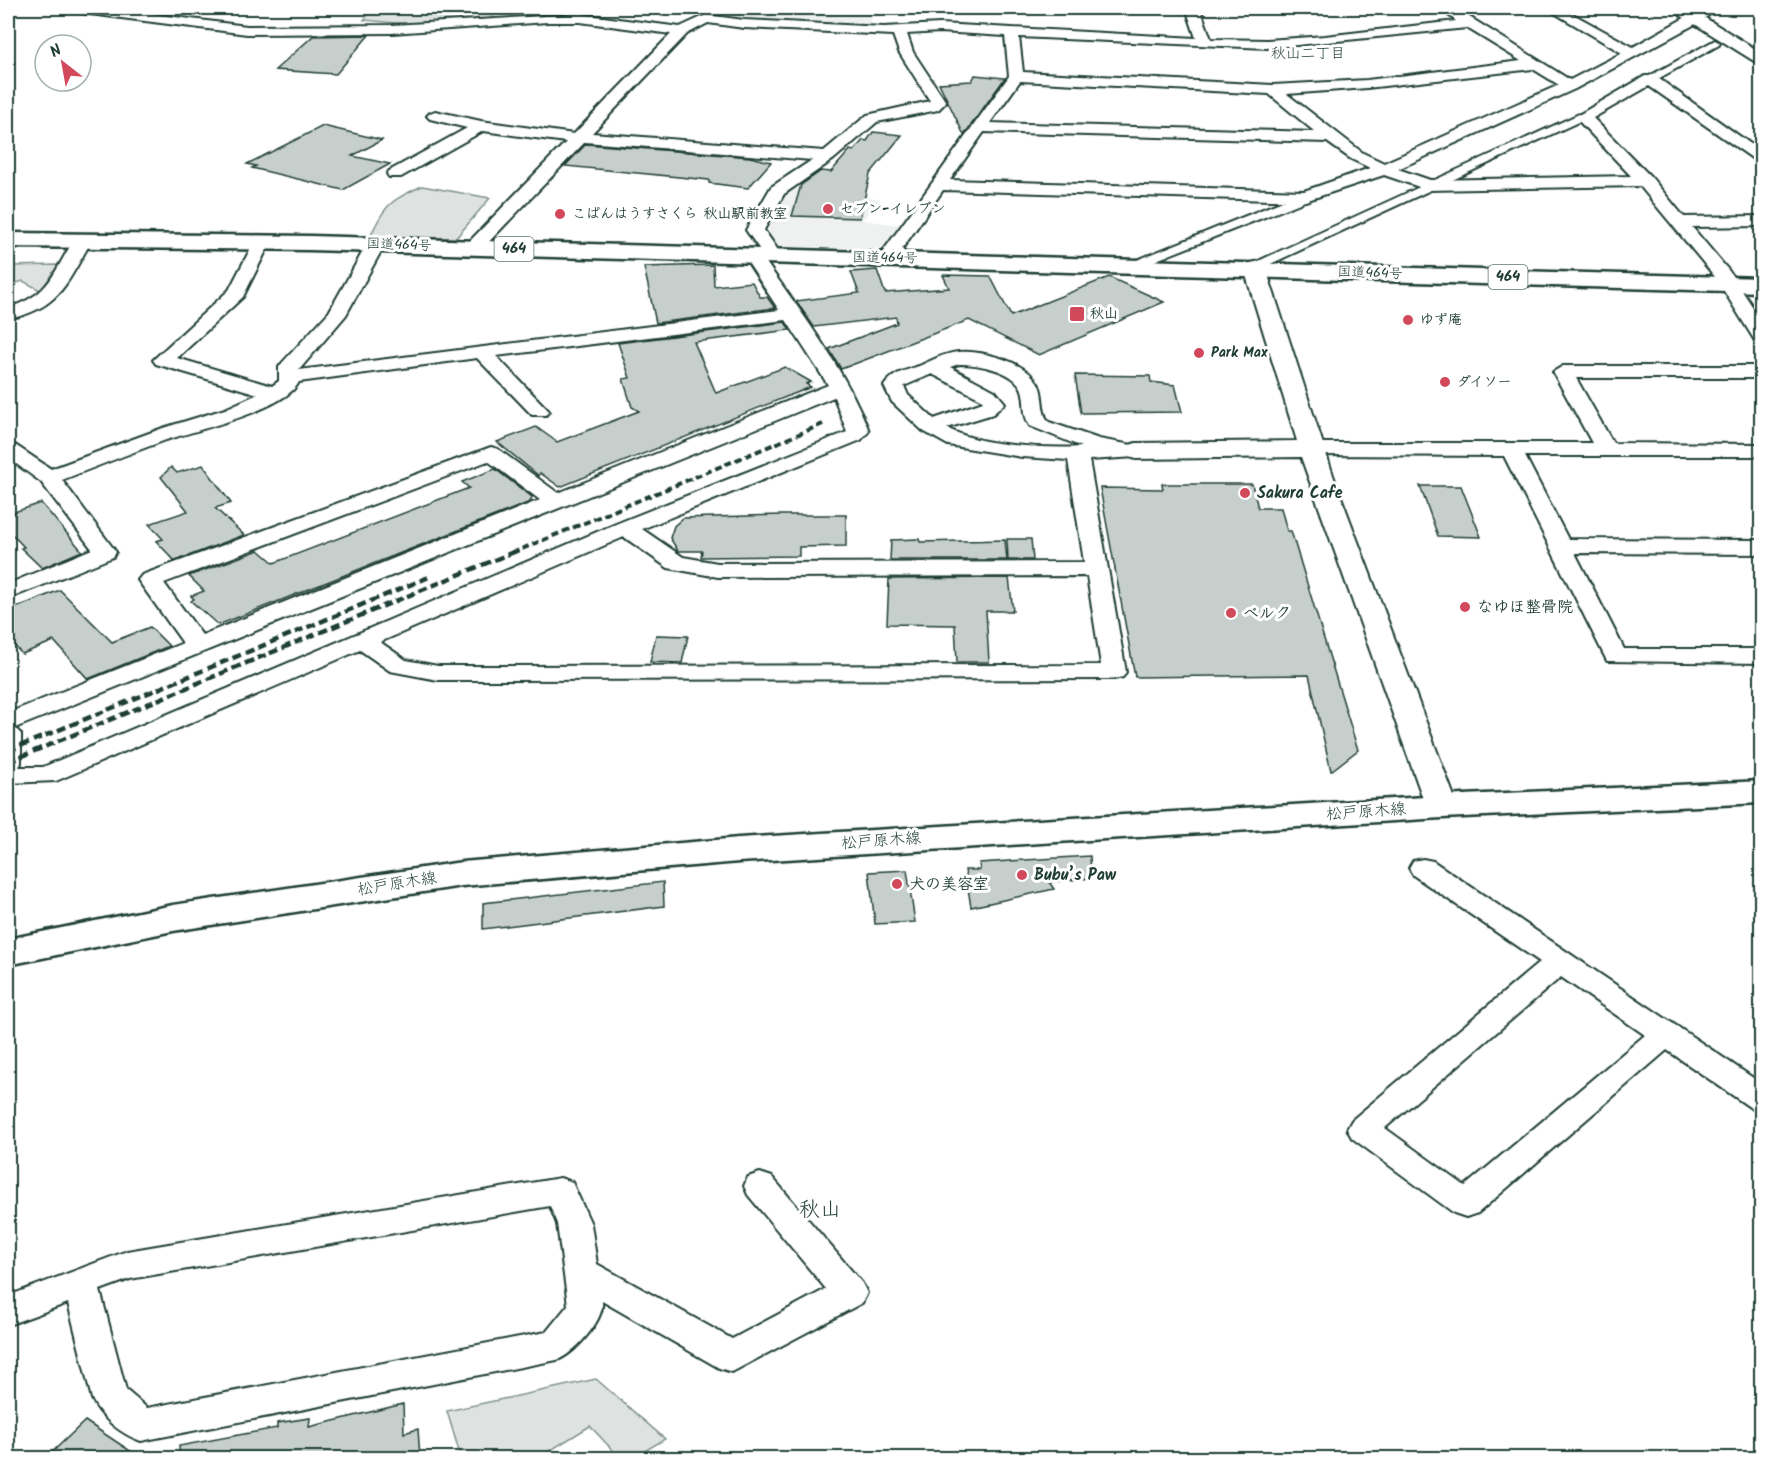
<svg xmlns="http://www.w3.org/2000/svg" width="1769" height="1466" font-family="Kalam,'Klee One',sans-serif">
<style>
.built{fill:#eef1f0}
.green{fill:#dee3e2;stroke:#7e908b;stroke-width:1.5}
.building{fill:#c7cfcc;stroke:#1f3d34;stroke-width:1.5}
.lines{fill:none;stroke-linecap:round;stroke-linejoin:round}
.pedestrian-casing{stroke:#1f3d34;stroke-width:4}
.minor-casing{stroke:#1f3d34;stroke-width:4}
.tertiary-casing{stroke:#1f3d34;stroke-width:4}
.secondary-casing{stroke:#1f3d34;stroke-width:5}
.trunk-casing{stroke:#1f3d34;stroke-width:5}
.pedestrian{fill:#fff;fill-rule:evenodd}
.minor{fill:#fff;fill-rule:evenodd}
.tertiary{fill:#fff;fill-rule:evenodd}
.secondary{fill:#fff;fill-rule:evenodd}
.trunk{fill:#fff;fill-rule:evenodd}
.rail-far1{stroke:#1f3d34;stroke-width:4;stroke-dasharray:7 4;stroke-linecap:butt}
.rail{stroke:#1f3d34;stroke-width:4.5;stroke-dasharray:9 4.5;stroke-linecap:butt}
.poi-dot{fill:#d1495b;stroke:#fff;stroke-width:2}
.labels{text-anchor:middle;dominant-baseline:central;stroke-width:6;stroke-linejoin:round;paint-order:stroke}
.far-poi-label{font-size:14px;font-weight:bold;fill:#1f3d34;stroke:#fff;text-anchor:start}
.far-street-label{font-size:14px;fill:#1f3d34;stroke:#fff}
.far-neighbourhood-label{font-size:15px;fill:#1f3d34;stroke:#fff}
.shield{fill:#fff;stroke:#627771;stroke-width:1.5}
.shield-label{font-size:15px;font-weight:bold;fill:#1f3d34}
.poi-label{font-size:16px;font-weight:bold;fill:#1f3d34;stroke:#fff;text-anchor:start}
.street-label{font-size:16px;fill:#1f3d34;stroke:#fff}
.near-neighbourhood-label{font-size:21px;fill:#1f3d34;stroke:#fff}
</style>
<rect width="100%" height="100%" fill="#fff"/>
<filter id="ink" filterUnits="userSpaceOnUse"><feTurbulence type="fractalNoise" baseFrequency=".0167" numOctaves="2"/><feDisplacementMap in="SourceGraphic" scale="12" xChannelSelector="R" yChannelSelector="G"/><feConvolveMatrix kernelMatrix="1 2 1 2 8 2 1 2 1" color-interpolation-filters="sRGB"/></filter>
<g filter="url(#ink)">
<g class="built">
<polygon points="551,8 873,8 870,27 714,20 715,17"/>
<polygon points="793,187 880,199 862,220 907,226 892,244 881,248 782,249 769,239 769,227 783,198"/>
</g>
<g class="green">
<polygon points="373,8 501,8 484,25 448,28 364,20"/>
<path d="M422,186L490,198L456,238L370,237C385,204 390,201 422,186Z"/>
<polygon points="59,265 42,291 23,281 8,286 8,266"/>
<polygon points="596,1379 665,1439 633,1458 620,1458 590,1426 538,1458 461,1458 447,1411"/>
</g>
<g class="building">
<polygon points="369,35 336,74 275,70 313,36"/>
<polygon points="975,75 1005,78 964,135 939,83 972,81"/>
<polygon points="323,126 382,140 352,156 390,164 343,190 252,168 256,166 247,164"/>
<polygon points="873,132 902,135 870,174 860,218 792,216 801,185 821,171 831,172 850,150 854,151 863,140 867,141"/>
<polygon points="586,144 750,157 771,162 748,188 709,183 709,180 565,166"/>
<polygon points="713,265 714,286 752,282 760,297 767,297 775,308 656,323 644,267"/>
<polygon points="877,270 885,293 949,288 943,275 990,276 1011,316 1109,277 1164,302 1039,355 969,320 841,369 829,349 897,323 896,317 814,327 796,301 859,293 851,272"/>
<polygon points="785,322 790,330 694,342 716,393 785,367 811,382 806,384 811,387 560,487 540,473 539,476 497,442 536,427 557,442 639,411 632,407 623,379 630,378 618,343"/>
<polygon points="1075,375 1150,376 1151,382 1175,385 1182,412 1081,413"/>
<polygon points="203,465 231,503 215,508 244,535 175,561 156,541 163,539 149,524 188,511 161,477 171,467 177,473"/>
<polygon points="495,469 532,497 530,502 218,625 191,601 194,599 191,596 204,591 189,576 259,550 274,563 469,488 462,482"/>
<polygon points="1162,484 1252,484 1258,508 1281,508 1287,531 1291,531 1358,750 1331,771 1309,675 1135,677 1100,488 1163,489"/>
<polygon points="1420,486 1461,486 1481,537 1438,536"/>
<polygon points="41,503 82,551 42,568 21,548 24,547 8,530 8,514"/>
<polygon points="782,515 846,515 846,546 799,547 799,556 701,557 702,551 678,551 670,538 674,526 683,518"/>
<polygon points="919,539 920,542 1005,540 1007,560 890,560 891,540"/>
<polygon points="1007,539 1031,539 1033,560 1008,560"/>
<polygon points="1009,578 1013,611 986,611 989,662 957,662 955,625 887,624 889,579"/>
<polygon points="60,590 112,642 150,627 169,646 88,679 54,641 22,654 8,639 8,611"/>
<polygon points="656,635 688,636 682,663 650,662"/>
<polygon points="1090,856 1091,878 1049,882 1054,889 971,907 965,870 980,870 979,863"/>
<polygon points="907,870 915,922 875,924 869,872"/>
<polygon points="663,882 664,906 483,929 483,903"/>
<polygon points="403,1404 404,1433 418,1429 420,1458 180,1458 179,1446 277,1428 277,1423 310,1418 309,1427"/>
<polygon points="85,1421 141,1458 46,1458"/>
</g>
<g class="lines">
<g class="pedestrian-casing">
<g id="pedestrian">
<polygon points="1715,40 1720,43 1719,45 1654,81 1644,79"/>
<polygon points="1579,114 1589,117 1266,266 1261,267 1254,263"/>
<polygon points="1305,192 1311,196 1310,199 1149,263 1144,264 1137,260"/>
</g>
</g>
<g class="minor-casing">
<g id="minor">
<path d="M67,8H103L247,26L392,25L580,14L680,27L706,15L744,20L884,27L940,24L1196,38L1186,8H1200L1211,39L1267,40L1325,36L1456,21L1439,8H1455L1570,80L1622,53L1546,8H1562L1633,47L1702,8H1718L1701,21L1575,89L1398,169L1430,180L1631,176L1575,117L1645,76H1655L1762,152V165L1649,86L1593,118L1651,177L1684,217L1762,216V226L1692,227L1729,271L1762,321V343L1755,341L1716,278L1640,186L1428,190L1384,175L1305,201L943,190L902,249L910,258L901,263L895,262L884,250L1009,76L1005,36L940,32L907,34L913,52L946,102L938,110L877,122L834,159L784,194L764,230L782,256L779,260H767L746,230L771,187L812,160L585,142L479,252L473,253L464,248L467,244L566,142L483,131L401,177H389L387,174L389,171L467,128L430,119L427,116L430,113L435,111L481,121L574,134L671,34L580,22H548L392,33L247,34L74,12ZM708,23L744,28L893,35L899,52L930,101L867,115L824,151L592,133L687,34ZM1467,28L1521,61L1367,80L1273,85L1023,72L1019,37L1267,48ZM1533,69L1559,85L1384,163L1363,153L1287,94L1367,88ZM1020,81L1269,94L1315,132L990,123ZM984,132L1327,142L1351,159L1370,168L1304,191L950,180Z"/>
<path d="M83,235L92,240C67,282 60,309 8,319V308C54,293 51,273 77,236Z"/>
<path d="M267,237L276,242L266,251L243,297L177,358L272,386L279,381V367L282,363L329,312L367,244L376,239L385,244L346,315L299,370L779,310L743,255L746,251H758C798,309 844,366 869,431L861,440L642,529L683,557L718,563L1084,562L1068,460L1022,457L948,445L923,431L892,402L884,386C893,373 904,371 919,366C931,361 944,353 958,352C981,350 1020,360 1035,379C1046,391 1039,411 1049,422L1099,439L1143,447L1146,451L1143,455L1136,457L1089,460L1126,672L1123,677L1114,679L438,680L390,671L360,650L56,781L8,783V713L183,643L138,580L142,575L491,447L498,449L558,493L828,385L786,320L496,356L549,411L546,415H532L477,358L299,382C285,410 196,430 166,440C131,453 97,466 62,480L116,552L113,557L8,599V584L92,549L41,482L8,458V443L15,445L51,469L163,428L225,409L258,394L156,364L153,360L229,290L253,244ZM959,364C977,364 1015,370 1022,390C1026,402 1022,415 1030,426L1082,447C1045,449 979,446 947,428L993,414L1005,403L995,391L950,367ZM932,374L981,399L983,402L934,419L908,395L904,386ZM834,397L847,432L618,523L43,767H19L21,763V734L15,728ZM488,461L540,500L202,635L164,583ZM624,537L668,568L718,577L1087,576L1101,665L438,666L406,660L380,642Z"/>
<polygon points="1563,366 1762,366 1762,378 1576,378 1613,443 1762,444 1762,456 1525,456 1568,539 1762,540 1762,554 1575,553 1624,649 1762,649 1762,663 1607,661 1504,456 1311,455 1304,453 1301,449 1304,445 1311,443 1592,443 1553,372"/>
<path d="M1423,859L1433,861L1762,1084V1112L1751,1108L1667,1050L1478,1213L1466,1217L1454,1213L1352,1138L1347,1129L1352,1120L1540,962L1413,875L1409,868L1413,861ZM1561,977L1645,1035L1465,1186L1385,1128Z"/>
<path d="M760,1173L772,1177L862,1283L867,1293L862,1303L732,1372L719,1368L602,1301C605,1320 574,1354 557,1360L141,1441C121,1434 101,1418 92,1399L68,1303L8,1325V1296L127,1251L560,1178L572,1182L591,1224L597,1264L732,1339L826,1289L748,1195L744,1186L748,1177ZM550,1206L557,1224L568,1305L546,1332L147,1408L126,1390L100,1290L130,1279Z"/>
</g>
</g>
<g class="tertiary-casing">
<g id="tertiary">
<polygon points="1669,8 1689,8 1762,53 1762,66"/>
<polygon points="1255,262 1263,264 1266,269 1334,478 1458,807 1454,815 1442,818 1430,815 1426,807 1301,457 1136,459 1127,456 1123,451 1127,446 1136,443 1297,441 1244,269 1247,264"/>
</g>
</g>
<g class="secondary-casing">
<polygon id="secondary" points="1762,781 1762,803 1442,818 739,862 462,886 173,931 8,965 8,939 173,905 462,862 739,838 1442,796"/>
</g>
<g class="trunk-casing">
<polygon id="trunk" points="8,233 310,236 1762,278 1762,292 310,250 8,247"/>
</g>
<use href="#pedestrian" class="pedestrian"/>
<use href="#minor" class="minor"/>
<use href="#tertiary" class="tertiary"/>
<use href="#secondary" class="secondary"/>
<use href="#trunk" class="trunk"/>
<polyline class="rail-far1" points="512,553 823,424"/>
<g class="rail">
<polyline points="8,751 429,577"/>
<polyline points="8,762 516,551"/>
</g>
</g>
</g>
<g class="poi-dot">
<circle cx="828" cy="209" r="6"/>
<circle cx="560" cy="214" r="6"/>
<rect x="1069" y="306" width="16" height="16" rx="3"/>
<circle cx="1408" cy="320" r="6"/>
<circle cx="1199" cy="353" r="6"/>
<circle cx="1445" cy="382" r="6"/>
<circle cx="1245" cy="493" r="6"/>
<circle cx="1465" cy="607" r="6"/>
<circle cx="1231" cy="613" r="6"/>
<circle cx="1022" cy="875" r="6"/>
<circle cx="897" cy="884" r="6"/>
</g>
<g class="labels">
<g class="far-poi-label">
<text x="840" y="209">セブン-イレブン</text>
<text x="572" y="214">こぱんはうすさくら 秋山駅前教室</text>
<text x="1090" y="314">秋山</text>
<text x="1420" y="320">ゆず庵</text>
<text x="1211" y="353">Park Max</text>
<text x="1457" y="382">ダイソー</text>
</g>
<g class="far-street-label">
<text transform="translate(399 245) rotate(2)">国道464号</text>
<text transform="translate(885 258) rotate(1)">国道464号</text>
<text transform="translate(1370 273) rotate(2)">国道464号</text>
</g>
<g class="far-neighbourhood-label">
<text x="1308" y="54">秋山二丁目</text>
</g>
<g class="shield">
<rect x="494.5" y="237" width="39" height="24" rx="4.5"/>
<rect x="1488.5" y="265" width="39" height="24" rx="4.5"/>
</g>
<g class="shield-label">
<text x="514" y="249">464</text>
<text x="1508" y="277">464</text>
</g>
<g class="poi-label">
<text x="1257" y="493">Sakura Cafe</text>
<text x="1477" y="607">なゆほ整骨院</text>
<text x="1243" y="613">ベルク</text>
<text x="1034" y="875">Bubu’s Paw</text>
<text x="909" y="884">犬の美容室</text>
</g>
<g class="street-label">
<text transform="translate(1366 812) rotate(-4)">松戸原木線</text>
<text transform="translate(881 841) rotate(-4)">松戸原木線</text>
<text transform="translate(397 884) rotate(-9)">松戸原木線</text>
</g>
<g class="near-neighbourhood-label">
<text x="820" y="1210">秋山</text>
</g>
</g>
<rect width="1769" height="1466" fill="none" stroke="#fff" stroke-width="30"/>
<rect x="15" y="15" width="1739" height="1436" fill="none" stroke="#1f3d34" stroke-width="2" filter="url(#ink)"/>
<g transform="translate(63 63) rotate(329)"><circle r="28" fill="#ffffff" stroke="#a5b1ae" stroke-width="1.5"/>
<path d="M0-4.5L10 22L0 15L-10 22Z" fill="#d1495b"/>
<text y="-9" font-size="16" font-weight="bold" text-anchor="middle" fill="#1f3d34">N</text>
</g>
</svg>
